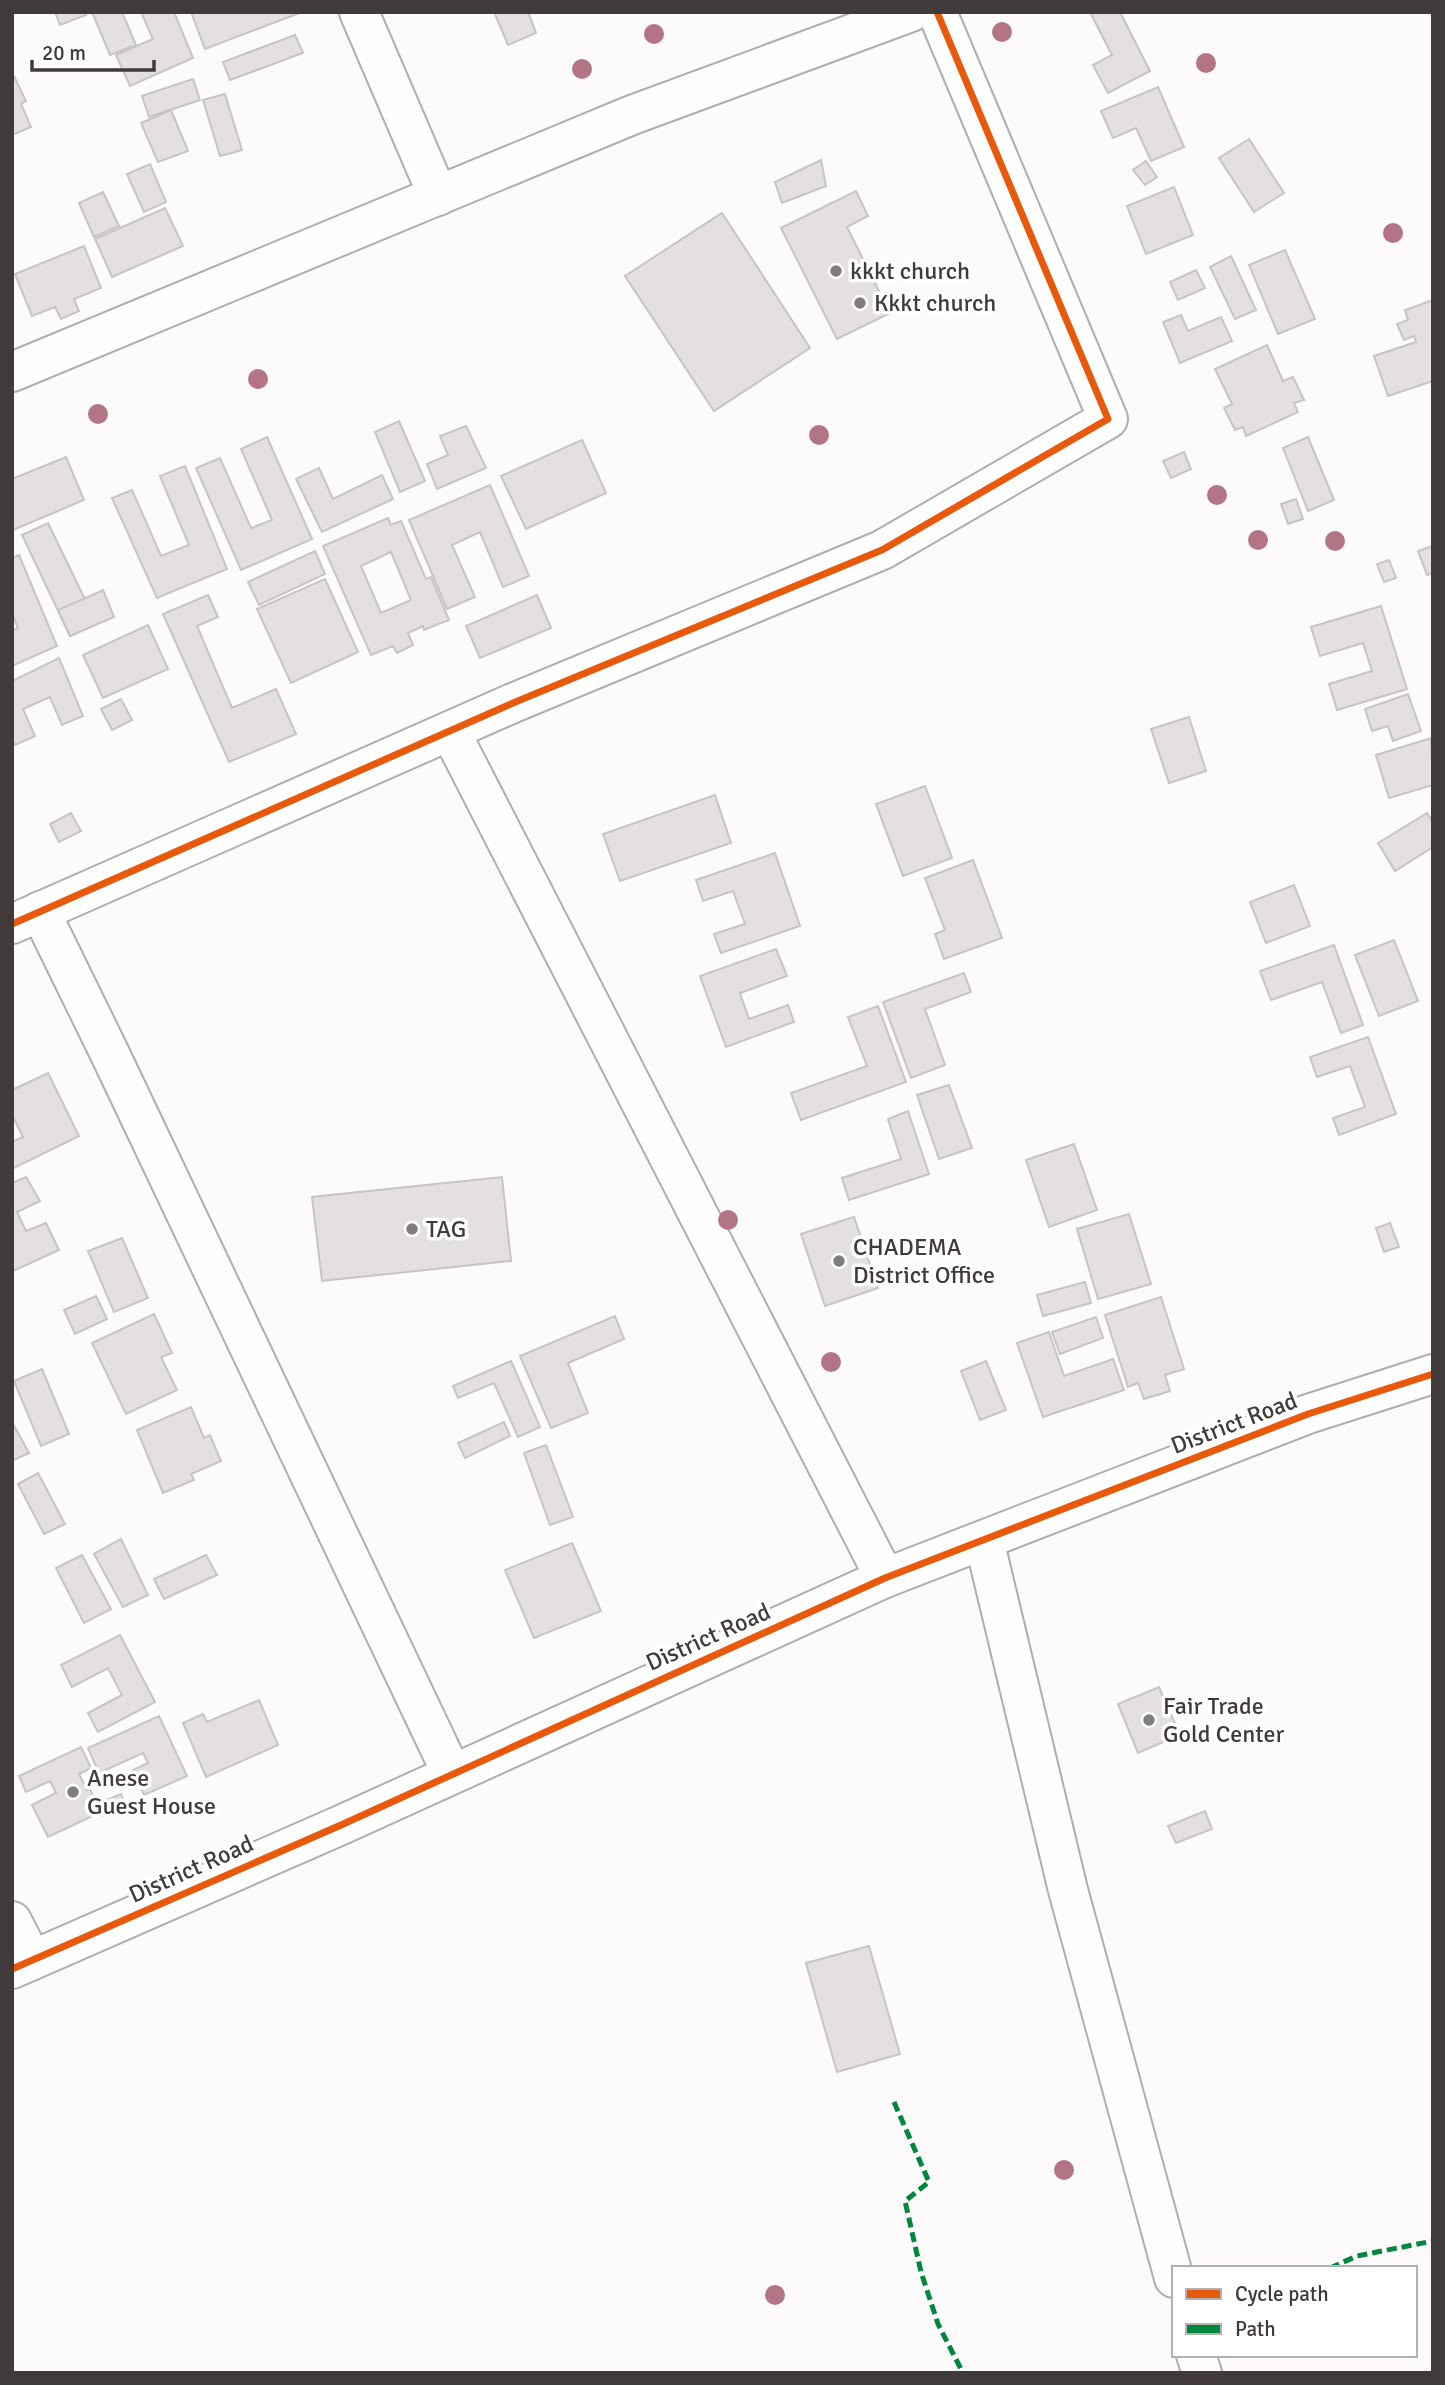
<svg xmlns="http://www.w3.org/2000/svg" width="1445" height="2385" font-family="Signika,sans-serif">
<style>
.building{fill:#e5e0e0;stroke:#c8c4c4;stroke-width:2;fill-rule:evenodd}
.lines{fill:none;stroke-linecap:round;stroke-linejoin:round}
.minor-casing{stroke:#b1adae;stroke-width:42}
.minor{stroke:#fffefe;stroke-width:38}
.quiet{stroke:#00873e;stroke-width:5;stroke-dasharray:10 5;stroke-linecap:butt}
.cycleway-casing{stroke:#fff;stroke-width:11}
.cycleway{stroke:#e8590c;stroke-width:7}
.tree{fill:#b37486}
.poi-dot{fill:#827d7d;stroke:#fff;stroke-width:2.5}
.labels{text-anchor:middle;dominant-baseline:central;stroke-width:7;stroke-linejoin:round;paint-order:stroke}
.poi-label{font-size:24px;fill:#413a3a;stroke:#fff;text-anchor:start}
.street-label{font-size:24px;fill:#413a3a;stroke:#fff}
</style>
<rect width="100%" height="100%" fill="#fcfafa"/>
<g class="building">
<polygon points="55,12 85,12 86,15 60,25"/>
<polygon points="92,12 122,12 136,45 110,55"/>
<polygon points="141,12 174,12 193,58 130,86 116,55 153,39"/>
<polygon points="191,12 302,12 205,49"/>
<polygon points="494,12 528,12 536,33 508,45"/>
<polygon points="1090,12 1120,12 1150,71 1108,93 1093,65 1112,55"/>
<polygon points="295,35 303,53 230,80 223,62"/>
<polygon points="12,72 26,101 21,104 31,127 12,135"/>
<polygon points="193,79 200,100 149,117 142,96"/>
<polygon points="1158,87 1184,147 1151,161 1136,128 1113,138 1101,111"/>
<polygon points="225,94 242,150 220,156 203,100"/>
<polygon points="171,110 188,151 158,162 141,123"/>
<polygon points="1249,139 1284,193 1254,212 1219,158"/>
<polygon points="821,160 826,186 782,203 775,182"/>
<polygon points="1146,161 1157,177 1145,185 1133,170"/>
<polygon points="150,164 166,202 144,212 127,174"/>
<polygon points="1174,187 1193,235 1146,254 1127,206"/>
<polygon points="856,191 868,216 847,227 890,313 837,339 781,228"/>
<polygon points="103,192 119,226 94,237 79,203"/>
<polygon points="165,208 183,246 112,277 95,239"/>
<polygon points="722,213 810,348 714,411 625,276"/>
<polygon points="84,246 101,288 74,299 79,311 61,319 55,307 32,316 15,274"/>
<polygon points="1285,250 1315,319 1278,334 1249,265"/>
<polygon points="1231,256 1256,310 1235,319 1210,267"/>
<polygon points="1196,270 1205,288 1178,300 1170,282"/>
<polygon points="1433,300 1433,381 1388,396 1374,356 1416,342 1414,336 1404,340 1397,324 1408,320 1405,310"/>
<polygon points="1181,315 1188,331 1221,317 1232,341 1180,363 1163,322"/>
<polygon points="1267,345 1283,381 1293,377 1304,400 1294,403 1298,412 1246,436 1243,427 1235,430 1224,408 1232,404 1215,369"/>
<polygon points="399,421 425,481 400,492 375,432"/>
<polygon points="466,426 486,468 437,489 427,464 448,455 440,436"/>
<polygon points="267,437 312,539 241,570 196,468 220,458 251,528 272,520 241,449"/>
<polygon points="1308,437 1334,500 1308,511 1283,448"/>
<polygon points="582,440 606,493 526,529 501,476"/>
<polygon points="1184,452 1191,469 1171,478 1163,461"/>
<polygon points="66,457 84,500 13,530 12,479"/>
<polygon points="185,466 227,569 157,598 112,498 132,490 161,556 189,545 160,476"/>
<polygon points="319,468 333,499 382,475 393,499 322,532 296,479"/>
<polygon points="490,485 529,576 503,587 480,532 452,545 475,597 447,609 409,520"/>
<polygon points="1296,499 1303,519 1288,524 1281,504"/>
<path d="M388,518L391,525L401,521L426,579L431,577L449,620L424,630L423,626L408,633L413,645L397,653L393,646L371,655L323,546ZM391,552L411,600L381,613L361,566Z"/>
<polygon points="48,523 97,624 70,636 22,535"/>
<polygon points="1433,546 1433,573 1427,575 1418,551"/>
<polygon points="315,551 325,574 259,605 248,582"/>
<polygon points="19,555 57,646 12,666 12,631 18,628 12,614 12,558"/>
<polygon points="1389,560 1396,578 1384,582 1377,564"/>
<polygon points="325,579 358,652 291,683 257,609"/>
<polygon points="103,590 114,617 70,636 58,610"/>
<polygon points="208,595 218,617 197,626 232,708 276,689 296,734 229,762 163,614"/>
<polygon points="537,595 551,628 480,658 466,626"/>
<polygon points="1381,606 1407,689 1337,710 1329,684 1372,671 1363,643 1320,656 1311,627"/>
<polygon points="148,625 168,669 103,698 83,655"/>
<polygon points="59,658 83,716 62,725 50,697 23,709 35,736 15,745 12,739 12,681"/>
<polygon points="1408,694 1421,731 1393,741 1388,726 1372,731 1365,709"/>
<polygon points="121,699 132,720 112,730 101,709"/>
<polygon points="1189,717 1206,771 1169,783 1151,729"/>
<polygon points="1431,738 1433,785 1389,798 1376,755"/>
<polygon points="925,786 952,858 903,876 876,804"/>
<polygon points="715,795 731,843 620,881 603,834"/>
<polygon points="71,813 81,831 59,842 50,824"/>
<polygon points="1427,813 1433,822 1433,847 1395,871 1378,843"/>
<polygon points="775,853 800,926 721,953 714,934 745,924 733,891 703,901 696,880"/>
<polygon points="973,860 1002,938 944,959 935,934 945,930 925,878"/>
<polygon points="1294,885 1310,926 1266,943 1250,902"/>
<polygon points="1394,940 1418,1001 1379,1016 1355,955"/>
<polygon points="1334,945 1363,1025 1341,1033 1322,982 1271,1000 1260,971"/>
<polygon points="776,949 787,976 740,993 749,1019 788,1005 794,1022 726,1047 700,976"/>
<polygon points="964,973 971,992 925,1009 945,1065 911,1078 883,1002"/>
<polygon points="878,1006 906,1082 801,1120 791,1093 867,1066 848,1017"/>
<polygon points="1368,1037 1396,1114 1339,1135 1333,1118 1365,1107 1350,1066 1317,1077 1310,1057"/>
<polygon points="48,1073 79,1136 12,1169 12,1142 23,1137 12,1115 12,1090"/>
<polygon points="949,1085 972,1148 939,1159 917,1095"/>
<polygon points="908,1111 929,1174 849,1200 842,1178 901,1159 888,1119"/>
<polygon points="1074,1144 1097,1210 1049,1227 1026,1160"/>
<polygon points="26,1177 40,1201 17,1212 26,1231 46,1223 59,1250 13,1271 12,1183"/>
<polygon points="502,1177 511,1261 322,1281 312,1197"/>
<polygon points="1129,1214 1151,1284 1098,1299 1077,1229"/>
<polygon points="854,1217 878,1288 825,1306 801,1234"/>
<polygon points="1390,1223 1399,1247 1384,1252 1376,1228"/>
<polygon points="122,1238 148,1298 114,1312 88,1251"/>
<polygon points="1085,1282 1091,1303 1043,1316 1037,1295"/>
<polygon points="96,1296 107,1319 75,1334 64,1310"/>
<polygon points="1161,1297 1184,1369 1165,1375 1170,1391 1144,1399 1138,1383 1128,1387 1105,1315"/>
<polygon points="154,1314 172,1353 161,1357 177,1390 126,1414 92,1343"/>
<polygon points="615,1316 624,1339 568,1363 588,1413 551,1428 520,1356"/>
<polygon points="1096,1317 1103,1338 1060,1354 1052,1332"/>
<polygon points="1049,1332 1064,1376 1113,1359 1124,1390 1043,1417 1017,1343"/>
<polygon points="511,1361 540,1427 518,1437 494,1383 458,1398 453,1386"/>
<polygon points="986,1361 1006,1410 980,1420 961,1371"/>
<polygon points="42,1369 69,1434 41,1446 14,1381"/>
<polygon points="191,1407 204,1438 210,1435 221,1461 191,1474 194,1480 163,1493 137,1430"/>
<polygon points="12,1422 29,1453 12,1461"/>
<polygon points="504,1422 510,1436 465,1458 458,1443"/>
<polygon points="546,1445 573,1517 550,1525 524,1453"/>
<polygon points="38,1473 65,1524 44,1534 18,1484"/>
<polygon points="121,1539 148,1595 123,1607 94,1554"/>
<polygon points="572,1543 601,1611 534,1638 505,1570"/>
<polygon points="82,1555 111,1609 84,1623 56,1568"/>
<polygon points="206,1555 217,1575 164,1599 154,1579"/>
<polygon points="120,1635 155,1702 98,1732 88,1713 122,1695 108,1668 72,1687 61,1665"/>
<polygon points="1159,1687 1180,1735 1138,1753 1118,1704"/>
<polygon points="259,1700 278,1745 206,1777 183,1723 203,1714 207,1722"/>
<polygon points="159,1716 187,1776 144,1795 133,1770 148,1763 143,1753 99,1773 88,1748"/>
<polygon points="81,1747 91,1768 79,1774 87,1790 90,1789 101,1812 48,1837 32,1805 56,1793 50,1781 26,1792 19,1776"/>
<polygon points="121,1794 126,1808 104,1816 99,1803"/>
<polygon points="1205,1811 1212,1829 1176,1843 1168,1826"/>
<polygon points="869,1946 900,2054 837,2072 806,1963"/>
</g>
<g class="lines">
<g class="minor-casing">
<g id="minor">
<polyline points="359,12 438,196"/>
<polyline points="12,372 632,115 911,12"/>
<polyline points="450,731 885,1578"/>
<polyline points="40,911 110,1054 452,1774"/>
<polyline points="12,924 513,703 882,550 1108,419 937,12"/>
<polyline points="984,1540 1068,1890 1174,2278"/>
<polyline points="12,1921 32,1960"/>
<polyline points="12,1969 341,1825 885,1578 1308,1414 1433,1374"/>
<polyline points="1196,2355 1202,2373"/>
</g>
</g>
<use href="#minor" class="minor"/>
<g class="quiet">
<polyline points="894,2102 929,2182 905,2201 921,2272 938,2324 963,2373"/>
<polyline points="1330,2268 1357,2256 1433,2241"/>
</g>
<g class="cycleway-casing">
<g id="cycleway">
<polyline points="12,924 513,703 882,550 1108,419 937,12"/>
<polyline points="12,1969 341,1825 885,1578 1308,1414 1433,1374"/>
</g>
</g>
<use href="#cycleway" class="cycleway"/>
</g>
<g class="tree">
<circle cx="1002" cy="32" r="10"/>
<circle cx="654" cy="34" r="10"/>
<circle cx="1206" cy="63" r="10"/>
<circle cx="582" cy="69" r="10"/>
<circle cx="1393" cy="233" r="10"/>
<circle cx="258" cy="379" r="10"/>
<circle cx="98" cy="414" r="10"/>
<circle cx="819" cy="435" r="10"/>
<circle cx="1217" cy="495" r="10"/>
<circle cx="1258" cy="540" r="10"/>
<circle cx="1335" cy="541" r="10"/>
<circle cx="728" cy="1220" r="10"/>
<circle cx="831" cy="1362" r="10"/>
<circle cx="1064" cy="2170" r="10"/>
<circle cx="775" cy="2295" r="10"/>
</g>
<g class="poi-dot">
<circle cx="836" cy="271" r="7"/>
<circle cx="860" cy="303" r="7"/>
<circle cx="412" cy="1229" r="7"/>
<circle cx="839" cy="1261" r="7"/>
<circle cx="1149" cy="1720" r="7"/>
<circle cx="73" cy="1792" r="7"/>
</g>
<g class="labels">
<g class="poi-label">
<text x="850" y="271">kkkt church</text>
<text x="874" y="303">Kkkt church</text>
<text x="426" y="1229">TAG</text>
<text x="853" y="1247">CHADEMA<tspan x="853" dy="28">District Office</tspan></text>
<text x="1163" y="1706">Fair Trade<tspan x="1163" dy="28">Gold Center</tspan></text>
<text x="87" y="1778">Anese<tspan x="87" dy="28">Guest House</tspan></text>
</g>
<g class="street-label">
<text transform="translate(1234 1423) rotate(-21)">District Road</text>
<text transform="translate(708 1637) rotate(-24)">District Road</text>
<text transform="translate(191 1869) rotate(-24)">District Road</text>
</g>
</g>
<rect width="1445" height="2385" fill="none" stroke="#413a3a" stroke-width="28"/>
<rect x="1172" y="2266" width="245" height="91" fill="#ffffff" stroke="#b3b0b0" stroke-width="2"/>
<rect x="1186" y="2289" width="35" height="10" fill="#e8590c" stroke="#b3b0b0" stroke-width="2"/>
<text x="1235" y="2301" font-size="21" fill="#413a3a">Cycle path</text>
<rect x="1186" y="2324" width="35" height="10" fill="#00873e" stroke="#b3b0b0" stroke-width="2"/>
<text x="1235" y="2336" font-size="21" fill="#413a3a">Path</text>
<path d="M32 60v10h122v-10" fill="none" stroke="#413a3a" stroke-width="3.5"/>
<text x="42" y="60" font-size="21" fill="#413a3a" stroke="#ffffff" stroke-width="5" paint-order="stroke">20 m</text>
</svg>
